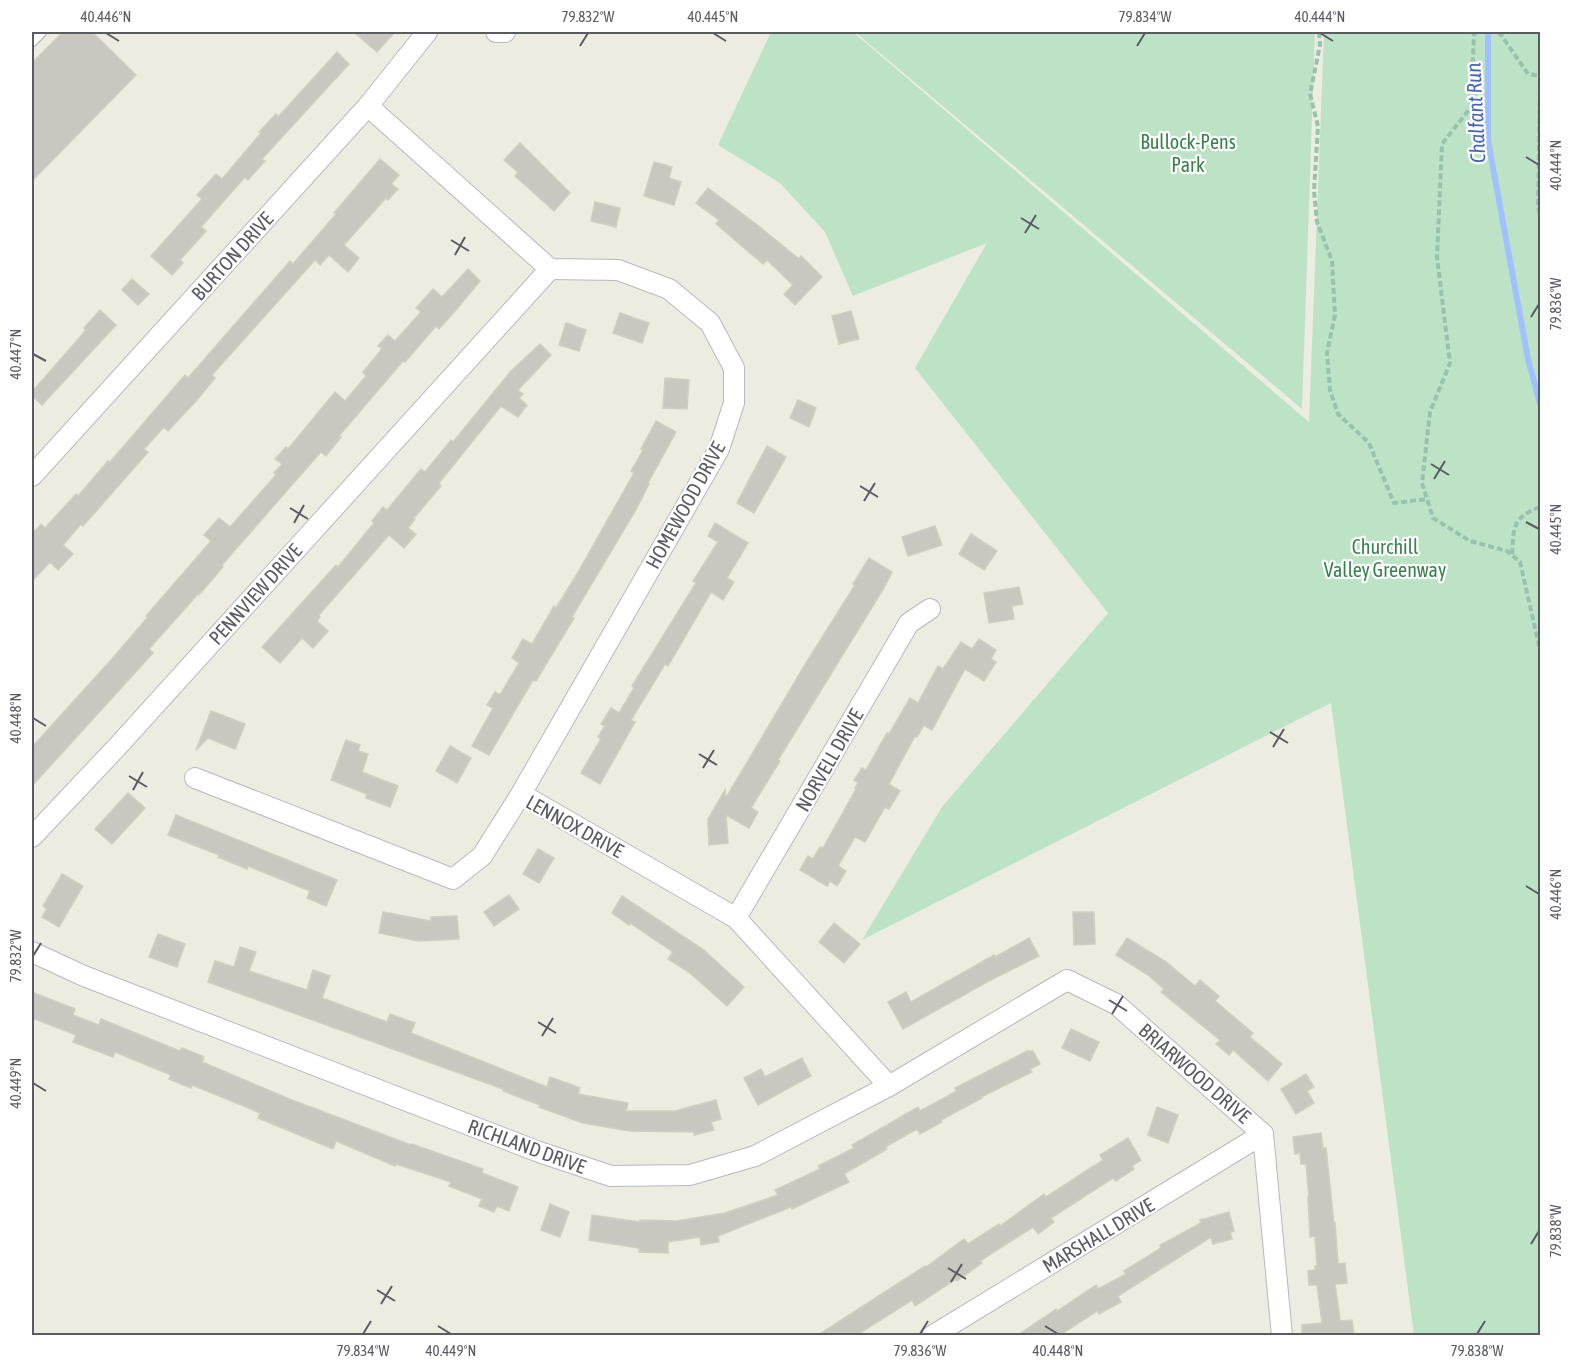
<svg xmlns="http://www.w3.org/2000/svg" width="1572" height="1367" font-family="'Asap Condensed',sans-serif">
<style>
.green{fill:#bde3c6}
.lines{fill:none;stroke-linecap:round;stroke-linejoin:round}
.stream{stroke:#a1c0fc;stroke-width:6}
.building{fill:#c8c8c0;stroke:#d0cfbf;stroke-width:1.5}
.service-casing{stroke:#b8b9bf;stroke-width:13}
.minor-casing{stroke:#b8b9bf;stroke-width:22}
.path{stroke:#97c3ae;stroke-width:4;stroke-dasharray:6 3;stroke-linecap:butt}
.service{stroke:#fff;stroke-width:10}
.minor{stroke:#fff;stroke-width:20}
.ticks{fill:none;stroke:#595b61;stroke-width:2}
.labels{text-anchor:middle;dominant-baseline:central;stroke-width:4.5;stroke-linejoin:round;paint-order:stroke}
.park-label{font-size:20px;fill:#37824c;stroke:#fff}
.street-label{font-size:20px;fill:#595b61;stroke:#fff}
.water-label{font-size:21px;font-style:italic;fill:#4564bd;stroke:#fff}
.neatline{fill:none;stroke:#595b61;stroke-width:2}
.ticks-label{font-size:15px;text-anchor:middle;fill:#595b61}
</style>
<rect width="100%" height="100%" fill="#ecece1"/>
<g class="green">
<polygon points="771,32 853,32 1309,422 1324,32 1540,32 1540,1335 1414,1335 1331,703 862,940 942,807 1108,613 915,368 987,243 853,296 825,232 780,183 718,145"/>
<polygon points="855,32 1315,32 1302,409"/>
</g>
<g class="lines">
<polyline class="stream" points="1488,32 1488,140 1528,359 1540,404"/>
</g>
<g class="building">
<polygon points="63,32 92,32 136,75 32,181 32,63"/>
<polygon points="354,32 395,32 377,52"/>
<polygon points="337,52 349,64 262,159 265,161 248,180 245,177 201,227 206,231 180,260 183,263 172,275 151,256 202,199 197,195 216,174 222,179 261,133 259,132 276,114 278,117"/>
<polygon points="520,143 570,193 554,211 515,176 518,172 504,160"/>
<polygon points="380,159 399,175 391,184 398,189 388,200 386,198 344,245 359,258 348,272 329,255 320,265 315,260 212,375 215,378 197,400 168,431 164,427 144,449 148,452 83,526 81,524 63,545 73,554 58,570 50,562 32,581 32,534 41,524 45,528 76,494 78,496 108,461 110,462 185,375 188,378 290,261 293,264 336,214 334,213"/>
<polygon points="654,162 672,167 669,178 681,182 674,205 644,196"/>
<polygon points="708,188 756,224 799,259 801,256 822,277 795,305 784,294 793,285 767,260 763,264 716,224 719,220 696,203"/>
<polygon points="595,202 620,208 616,227 591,221"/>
<polygon points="468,269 480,281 456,310 439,329 436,326 405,362 403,361 339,436 341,437 326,456 321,452 298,478 222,565 223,567 199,595 198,594 149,649 153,653 32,786 32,747 111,660 148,617 146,616 211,541 204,535 219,518 230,527 276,475 274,473 282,464 275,459 286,447 288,449 335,392 345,401 366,376 363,372 382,349 378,346 388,335 395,341 421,312 416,308 433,289 442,297"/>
<polygon points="132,279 149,294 138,305 122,290"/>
<polygon points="100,310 116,325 42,405 32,396 32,392 86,330 84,328"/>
<polygon points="851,311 859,339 839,344 832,316"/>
<polygon points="620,313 649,323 642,343 613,333"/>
<polygon points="566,323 586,330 579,351 559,345"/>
<polygon points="540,344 551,355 518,390 523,394 519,398 527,405 518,417 501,406 439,483 441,486 414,518 415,519 408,528 416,534 404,548 389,535 319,615 320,617 317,621 328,631 313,648 302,638 280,663 262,647 336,565 338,567 374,523 372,521 383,507 387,510 421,469 425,472 451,440 453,442 511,371"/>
<polygon points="665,378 689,380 687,409 663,408"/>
<polygon points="798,400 816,408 809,427 790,418"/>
<polygon points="656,421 676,432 648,483 649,484 637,508 572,617 574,618 536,681 533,680 489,755 472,746 493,708 487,705 495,692 500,695 519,663 512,658 523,639 532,644 554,606 556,608 577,574 634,473 631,471 643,450 641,449"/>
<polygon points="767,446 786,457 754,513 737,503"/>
<polygon points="715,523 748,543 727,578 734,582 723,600 711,592 668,666 665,664 631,720 635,722 600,784 581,773 601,739 598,737 605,726 601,724 611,708 619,713 634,688 632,686 696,583 693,581 718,542 708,536"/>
<polygon points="935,526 942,545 908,556 902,537"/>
<polygon points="971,534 997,551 984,570 959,554"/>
<polygon points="869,558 892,572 884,588 778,760 780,761 751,808 758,812 749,828 726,815 728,843 709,845 708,819 725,790 725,795 727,796 806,663 855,585 853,584"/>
<polygon points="1019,587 1023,604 1012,606 1014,619 989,623 984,593"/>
<polygon points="979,639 996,650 991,659 996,662 984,681 965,669 932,730 924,725 917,737 915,736 889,784 900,791 889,809 885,807 865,842 855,837 838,866 846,871 837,886 830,881 827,886 800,870 808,856 813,859 820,847 823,848 856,789 855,788 858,783 854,780 862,768 866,770 887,733 889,734 910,698 918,703 938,666 943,669 961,642 972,649"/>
<polygon points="211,711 245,724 235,749 208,738 196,750"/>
<polygon points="346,740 360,745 358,751 368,754 362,772 398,786 390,807 366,798 367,794 331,780"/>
<polygon points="450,746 471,758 457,783 436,771"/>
<polygon points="128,793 145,808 112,844 95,829"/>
<polygon points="176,815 337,880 326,906 307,898 310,891 248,866 247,869 218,857 219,855 168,835"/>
<polygon points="538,849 554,858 539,883 523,874"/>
<polygon points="62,874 83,886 59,927 42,917 47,909 43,906"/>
<polygon points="509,895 519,909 494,926 484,912"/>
<polygon points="622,896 704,950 744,987 727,1006 690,973 668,959 673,952 630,923 629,925 612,913"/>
<polygon points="383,912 431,921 431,917 457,916 459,939 418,941 379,933"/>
<polygon points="1073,912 1094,912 1095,944 1074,945"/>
<polygon points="834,923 860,944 844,963 819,942"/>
<polygon points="158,934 185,944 177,967 149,957"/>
<polygon points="1029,938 1039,956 987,982 903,1029 888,1002 906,992 911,1002 994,955 995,957"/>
<polygon points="1127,938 1165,961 1195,986 1200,980 1219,996 1215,1001 1253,1033 1250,1037 1282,1064 1268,1081 1233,1050 1229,1055 1216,1044 1220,1040 1161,992 1164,989 1148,975 1116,955"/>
<polygon points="240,947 256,952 249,971 307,990 313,970 330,976 322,998 387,1022 390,1014 415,1023 411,1033 547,1087 550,1077 580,1088 578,1094 628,1103 626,1111 675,1111 716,1100 721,1119 711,1122 714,1130 694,1135 694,1132 630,1131 583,1123 539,1107 540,1105 503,1091 503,1089 208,982 215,961 234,967"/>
<polygon points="32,992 75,1009 73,1015 99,1025 101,1019 180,1051 182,1048 204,1057 202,1062 292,1100 411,1145 412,1144 483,1169 482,1173 518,1187 509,1211 497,1206 494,1212 479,1206 482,1199 449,1186 451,1182 396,1164 395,1166 336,1141 333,1149 258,1118 260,1113 234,1102 192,1085 191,1088 169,1079 171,1075 115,1052 113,1057 73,1042 76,1035 32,1018"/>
<polygon points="1071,1029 1099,1042 1090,1061 1062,1048"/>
<polygon points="1027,1051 1033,1051 1040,1064 1030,1069 1032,1072 981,1097 982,1098 941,1120 942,1122 920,1134 917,1129 885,1147 887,1149 844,1174 849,1182 792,1209 791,1207 718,1236 719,1242 701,1245 700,1237 668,1242 668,1253 639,1252 639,1248 589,1240 592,1215 640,1222 640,1220 677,1221 725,1213 778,1195 775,1190 820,1169 818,1166 854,1148 852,1145 918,1107 920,1111 957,1091 955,1088"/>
<polygon points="802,1058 811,1076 758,1105 744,1078 761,1069 765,1077"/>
<polygon points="1306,1074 1314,1087 1307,1091 1314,1103 1296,1114 1281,1089"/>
<polygon points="1157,1107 1178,1115 1168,1143 1148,1135"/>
<polygon points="1321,1133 1323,1148 1326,1148 1334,1224 1335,1223 1338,1264 1345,1263 1347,1283 1335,1284 1339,1312 1340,1321 1352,1320 1354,1335 1302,1335 1302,1325 1322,1323 1317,1285 1309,1285 1308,1271 1315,1270 1315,1266 1317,1266 1315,1236 1310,1237 1308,1197 1309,1197 1306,1164 1301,1164 1300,1153 1295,1154 1293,1137"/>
<polygon points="1128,1138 1141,1160 1132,1166 1134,1169 1116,1181 1113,1178 1051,1218 1054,1222 1038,1234 1033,1227 980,1261 982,1263 957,1281 956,1279 915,1306 912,1300 857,1335 818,1335 925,1266 926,1267 964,1239 968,1244 999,1224 1000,1226 1044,1194 1046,1197 1103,1160 1100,1155"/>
<polygon points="550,1204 569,1212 560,1237 541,1230"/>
<polygon points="1229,1212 1234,1231 1230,1232 1232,1239 1213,1244 1211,1237 1118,1296 1121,1302 1099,1314 1097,1311 1060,1335 1018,1335 1056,1309 1057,1311 1096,1285 1098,1289 1126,1274 1124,1271 1161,1248 1160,1245 1201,1223 1200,1220"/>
</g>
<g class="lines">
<g class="service-casing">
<polyline id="service" points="32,41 41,32"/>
</g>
<g class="minor-casing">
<g id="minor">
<polyline points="496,32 505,32"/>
<polyline points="32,476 368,106 427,32"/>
<polyline points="195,778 453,879 482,856 521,794 719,449 734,403 734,368 710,323 669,289 618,270 550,269 368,106"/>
<polyline points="521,794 736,918 889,1086"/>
<polyline points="32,837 117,747 550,269"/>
<polyline points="736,918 909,623 930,609"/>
<polyline points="32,952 84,976 539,1152 611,1176 690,1175 755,1156 889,1086 1067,980 1116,1004 1263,1134 1282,1336"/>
<polyline points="932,1336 1263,1134"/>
</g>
</g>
<g class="path">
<polyline points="1319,32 1320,45 1310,94 1318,126 1314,191 1317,222 1332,261 1335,315 1327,353 1330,390 1338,414 1369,443 1394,503 1427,499"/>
<polyline points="1477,32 1474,34 1471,107 1442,144 1437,257 1450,363 1430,412 1422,483 1433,518 1470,541 1507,551 1520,562 1540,650"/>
<polyline points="1499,32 1528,74 1540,76"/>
<polyline points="1540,82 1538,207 1540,215"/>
<path d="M1512,554C1514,526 1512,518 1540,507"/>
</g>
<use href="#service" class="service"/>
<use href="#minor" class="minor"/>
</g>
<path class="ticks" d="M106,33L119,41M713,33L726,41M1320,33L1333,41M580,46L588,33M1137,46L1145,33M1526,157L1539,165M1021,218L1039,229M1025,233L1036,215M451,240L469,251M455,255L465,237M1531,317L1539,304M33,354L46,361M1431,464L1449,475M1434,479L1445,461M860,486L878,497M864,501L875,483M290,508L308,519M1526,522L1539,529M294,523L304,505M33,718L46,726M1270,732L1288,743M1273,747L1284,729M699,754L717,765M703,768L714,750M129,776L147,787M133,790L143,772M1526,886L1539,894M33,956L41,943M1109,1000L1127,1011M1112,1014L1123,996M538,1022L556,1033M542,1036L553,1018M33,1083L46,1091M1531,1244L1539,1231M948,1268L966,1279M951,1282L962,1264M377,1290L395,1301M381,1304L392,1286M438,1326L451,1334M1045,1326L1058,1334M363,1334L371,1321M920,1334L928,1321M1477,1334L1485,1321"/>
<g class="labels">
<g class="park-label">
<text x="1188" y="141">Bullock-Pens<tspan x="1188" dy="23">Park</tspan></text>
<text x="1385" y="546">Churchill<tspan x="1385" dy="23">Valley Greenway</tspan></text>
</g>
<g class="street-label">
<text transform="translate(232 256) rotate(-48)">BURTON DRIVE</text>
<text transform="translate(685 505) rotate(-61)">HOMEWOOD DRIVE</text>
<text transform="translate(255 594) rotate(-48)">PENNVIEW DRIVE</text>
<text transform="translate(829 760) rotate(-60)">NORVELL DRIVE</text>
<text transform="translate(575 826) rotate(29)">LENNOX DRIVE</text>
<text transform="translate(1195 1073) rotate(41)">BRIARWOOD DRIVE</text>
<text transform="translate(527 1146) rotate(20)">RICHLAND DRIVE</text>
<text transform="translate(1098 1235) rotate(-31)">MARSHALL DRIVE</text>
</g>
<g class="water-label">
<text transform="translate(1475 113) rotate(-93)">Chalfant Run</text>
</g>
</g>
<rect width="1572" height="1367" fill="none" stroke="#ffffff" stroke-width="66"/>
<rect x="33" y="33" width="1506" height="1301" class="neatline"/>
<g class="ticks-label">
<text x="106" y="22">40.446°N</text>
<text x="588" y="22">79.832°W</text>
<text x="713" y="22">40.445°N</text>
<text x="1145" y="22">79.834°W</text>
<text x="1320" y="22">40.444°N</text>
<text transform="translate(1556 165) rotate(-90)" y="5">40.444°N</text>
<text transform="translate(1556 304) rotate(-90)" y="5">79.836°W</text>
<text transform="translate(16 354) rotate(-90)" y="5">40.447°N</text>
<text transform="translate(1556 529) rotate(-90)" y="5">40.445°N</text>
<text transform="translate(16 718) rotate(-90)" y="5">40.448°N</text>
<text transform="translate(1556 894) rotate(-90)" y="5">40.446°N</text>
<text transform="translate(16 956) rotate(-90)" y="5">79.832°W</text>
<text transform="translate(16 1083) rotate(-90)" y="5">40.449°N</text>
<text transform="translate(1556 1231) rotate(-90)" y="5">79.838°W</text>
<text x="363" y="1356">79.834°W</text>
<text x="451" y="1356">40.449°N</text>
<text x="920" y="1356">79.836°W</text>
<text x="1058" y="1356">40.448°N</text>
<text x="1477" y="1356">79.838°W</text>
</g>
</svg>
